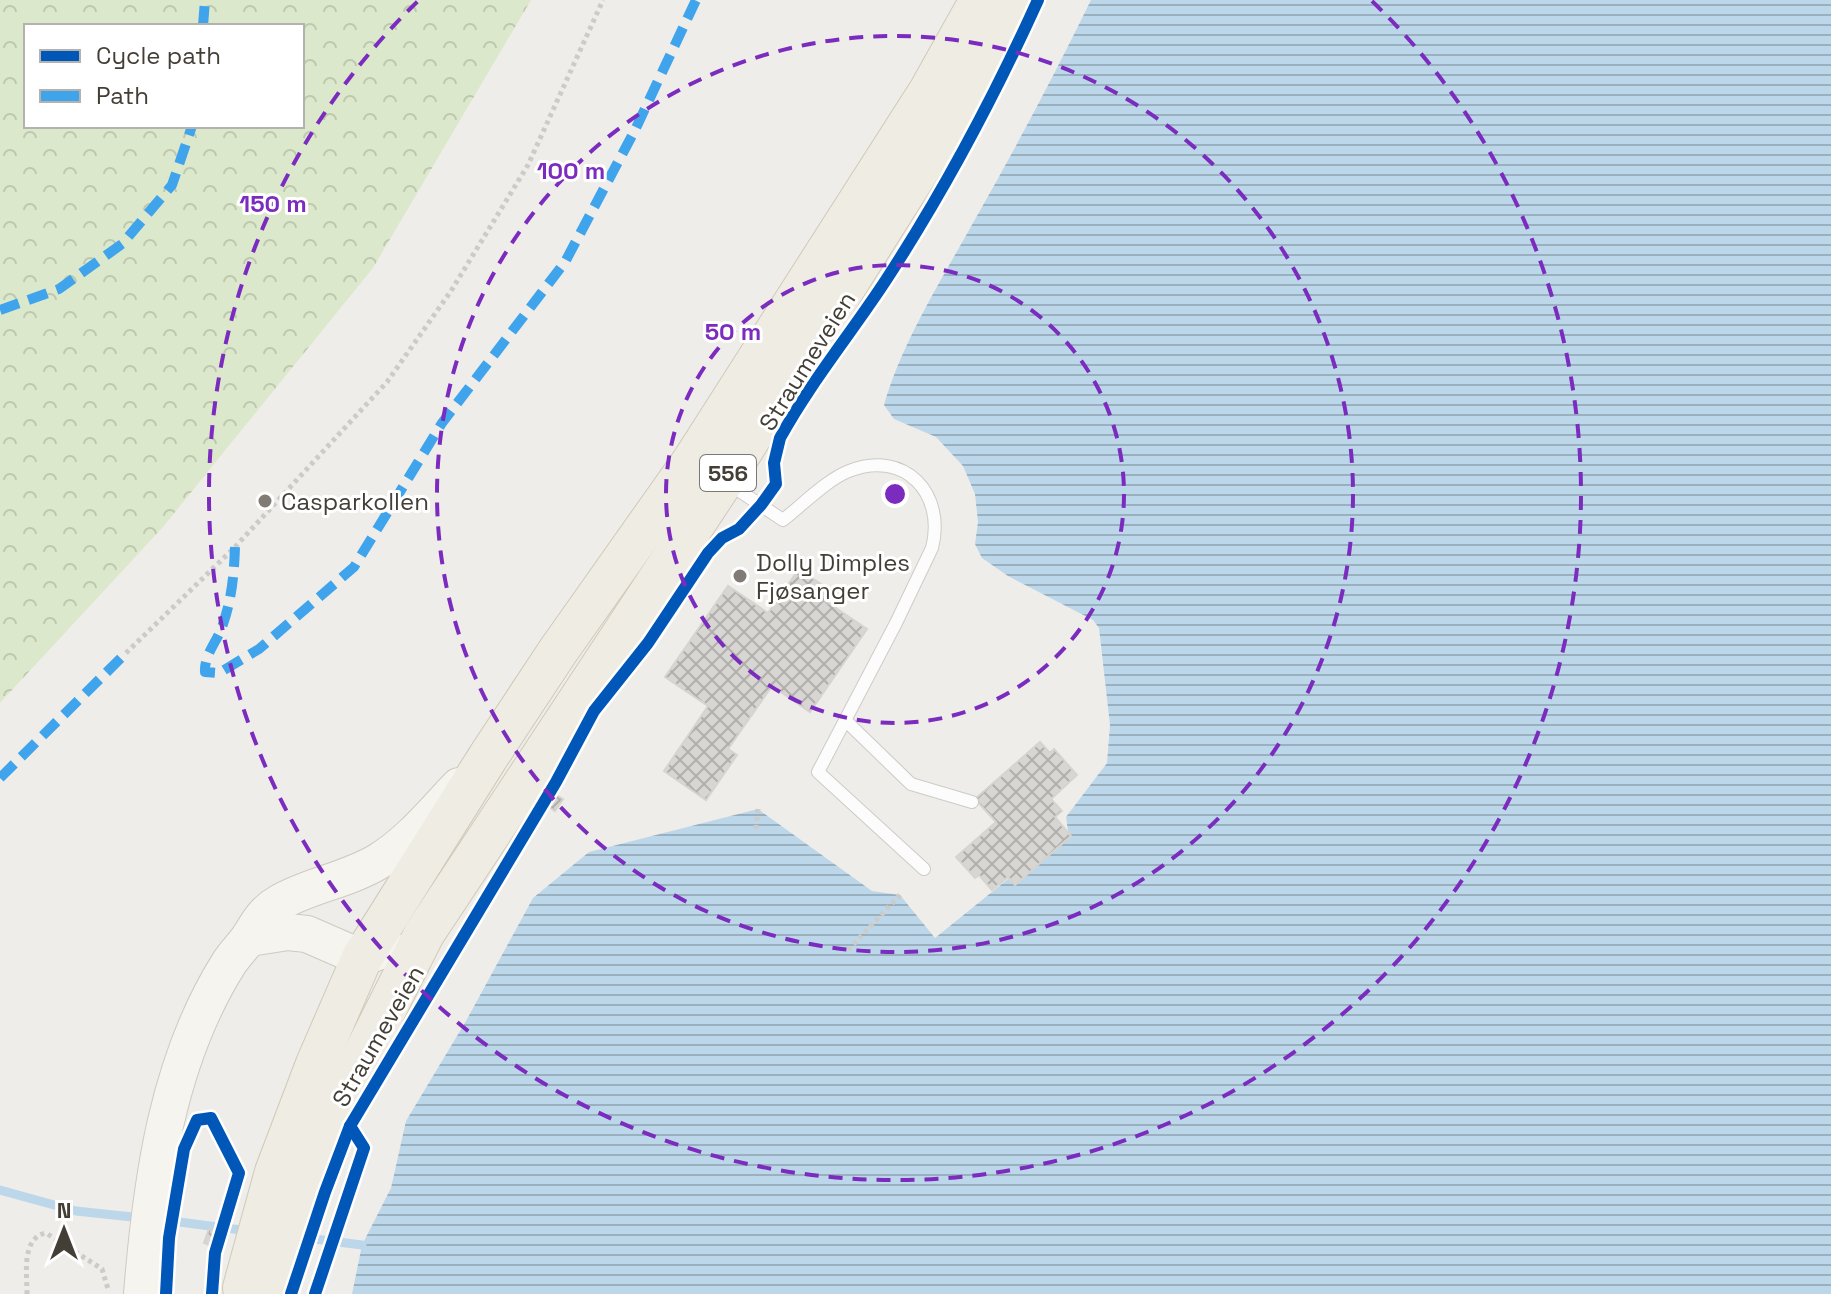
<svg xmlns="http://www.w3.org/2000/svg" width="1831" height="1294" font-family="'Space Grotesk',sans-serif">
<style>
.forest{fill:url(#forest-crowns);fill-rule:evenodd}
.water{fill:url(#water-rules)}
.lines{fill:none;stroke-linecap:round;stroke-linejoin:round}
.stream{stroke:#bdd7ea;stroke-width:9}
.building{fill:url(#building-cross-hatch);stroke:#d7d4cf;stroke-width:2}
.service-casing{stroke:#cdcbc7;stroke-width:14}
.secondary-casing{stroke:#cecac0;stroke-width:38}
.primary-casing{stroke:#d0c9b8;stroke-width:42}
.path{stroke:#cdcbc7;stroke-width:5;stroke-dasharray:4 4;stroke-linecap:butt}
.service{stroke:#fdfcfc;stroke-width:12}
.secondary{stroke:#f5f4ef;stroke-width:36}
.primary{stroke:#efece4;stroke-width:40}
.quiet{stroke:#3fa4eb;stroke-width:10;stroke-dasharray:20 10;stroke-linecap:butt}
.cycleway-casing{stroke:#fff;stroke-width:17}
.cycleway{stroke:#0057b8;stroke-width:12}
.ring{fill:none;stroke:#7b2cbf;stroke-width:4;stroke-dasharray:14 10}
.poi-dot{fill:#807c75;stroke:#fff;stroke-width:3}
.labels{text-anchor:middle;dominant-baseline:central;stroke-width:6;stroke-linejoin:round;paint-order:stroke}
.shield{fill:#fff;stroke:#7c7972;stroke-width:2}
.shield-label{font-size:22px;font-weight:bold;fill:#443f36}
.street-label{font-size:24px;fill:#443f36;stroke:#fff}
.poi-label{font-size:24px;fill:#443f36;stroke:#fff;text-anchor:start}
.centre{fill:#7b2cbf;stroke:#fff;stroke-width:4}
.ring-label{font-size:24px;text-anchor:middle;font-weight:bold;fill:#7b2cbf;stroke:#fff;stroke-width:6;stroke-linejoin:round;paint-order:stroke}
</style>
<defs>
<pattern id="forest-crowns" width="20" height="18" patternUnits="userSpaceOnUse" patternTransform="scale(2)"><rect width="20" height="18" fill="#dce8cb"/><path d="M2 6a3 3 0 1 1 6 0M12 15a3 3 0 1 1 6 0" fill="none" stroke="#bec8af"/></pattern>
<pattern id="water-rules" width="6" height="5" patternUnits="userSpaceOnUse" patternTransform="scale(2)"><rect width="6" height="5" fill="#bdd7ea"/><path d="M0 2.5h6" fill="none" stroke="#9bb0be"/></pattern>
<pattern id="building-cross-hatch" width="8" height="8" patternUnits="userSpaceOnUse" patternTransform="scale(2)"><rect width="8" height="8" fill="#d8d6d2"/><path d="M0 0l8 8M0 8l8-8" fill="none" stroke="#b1afab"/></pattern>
</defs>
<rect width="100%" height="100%" fill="#efede9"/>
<path class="forest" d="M0,0H531L373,268L163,527L0,703ZM26,26H302V126H26Z"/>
<path class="water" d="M1091,0H1831V1294H352L362,1245L391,1188L406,1121L466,1021L533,898L589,852L758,809L872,891L900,895L935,938L1008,879L1014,884L1069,838L1066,817L1107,763L1110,725L1099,628L1093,620L1008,576L982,558L975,544L978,522L975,494L963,466L936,437L894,419L884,405C902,342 942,279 973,223C1015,149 1054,76 1091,0Z"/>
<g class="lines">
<g class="stream">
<polyline points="0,1190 76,1211 142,1218"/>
<polyline points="156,1219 249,1231"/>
<polyline points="299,1237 362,1245"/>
</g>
</g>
<g class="building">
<polygon points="799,569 834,593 827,602 867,629 810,712 772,686 728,749 737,755 706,800 664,771 708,706 665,677 728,586 768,613"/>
<polygon points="1040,742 1050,753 1054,749 1077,775 1051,799 1062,811 1055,817 1071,836 1015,885 1008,877 992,890 979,875 975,878 956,857 996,822 975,799"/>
<polygon points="556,795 563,799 555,811 549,807"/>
<polygon points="209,1229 217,1232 212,1246 204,1243"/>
</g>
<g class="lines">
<g class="service-casing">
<g id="service">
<path d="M729,484L783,520C802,505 828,479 849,471C905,449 946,494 932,548L896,623L818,772L924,869"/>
<polyline points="845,720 911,784 972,802"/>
</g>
</g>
<g class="secondary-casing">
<g id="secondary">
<polyline points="249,938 288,932 307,934 362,958 388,948"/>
<path d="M142,1294C151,1181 167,1061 229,963C234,955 242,947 248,939C257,925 263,912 279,903C307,886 348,880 379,861C410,842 434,812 459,786"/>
</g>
</g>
<g class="primary-casing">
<g id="primary">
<polyline points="243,1288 275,1172 316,1064 362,958 488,757 558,651 693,460 929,91 980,0"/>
<polyline points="268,1294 309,1172 343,1095 424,934 724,480 957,110 1014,0"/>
</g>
</g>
<g class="path">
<polyline points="126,653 235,547 387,382 451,291 528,165 603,0"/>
<polyline points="756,829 758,809"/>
<polyline points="848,950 900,895"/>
<path d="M27,1294C27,1274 21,1238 46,1233L102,1269L108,1289"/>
</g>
<use href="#service" class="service"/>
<use href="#secondary" class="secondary"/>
<use href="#primary" class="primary"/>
<g class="quiet">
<polyline points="203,26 205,0"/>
<polyline points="0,310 59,289 122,244 172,185 192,126"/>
<path d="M235,547C234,574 232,598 223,624C218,641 204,654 205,672L219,673L259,649L354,567L442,423L565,262L635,130L696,0"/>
<polyline points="0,778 126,653"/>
</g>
<g class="cycleway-casing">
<g id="cycleway">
<polyline points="166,1294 169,1238 184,1149 197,1120 211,1118 239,1173 215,1253 212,1294"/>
<path d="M291,1294L325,1192L350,1126L556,782L594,711L648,643L708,553L722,538L739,529L761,505L776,484L774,463L780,438C810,383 852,332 886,280C944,191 994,97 1038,0"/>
<polyline points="315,1294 364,1148 350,1126"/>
</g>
</g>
<use href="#cycleway" class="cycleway"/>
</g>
<g class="ring">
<circle cx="895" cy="494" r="229"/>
<circle cx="895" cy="494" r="458"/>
<path d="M1372 1A686 686 0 1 1 418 1"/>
</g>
<g class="poi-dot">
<circle cx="265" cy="501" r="8"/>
<circle cx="740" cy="576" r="8"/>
</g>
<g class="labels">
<rect class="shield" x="700" y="455" width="56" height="36" rx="6"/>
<g class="shield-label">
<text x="728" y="473">556</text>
</g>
<g class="street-label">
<text transform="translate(807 361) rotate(-58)">Straumeveien</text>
<text transform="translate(378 1036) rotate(-60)">Straumeveien</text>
</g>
<g class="poi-label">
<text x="281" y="501">Casparkollen</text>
<text x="756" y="562">Dolly Dimples<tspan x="756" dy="28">Fjøsanger</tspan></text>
</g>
</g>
<circle cx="895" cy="494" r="12" class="centre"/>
<g class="ring-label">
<text x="571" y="179">100 m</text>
<text x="273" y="212">150 m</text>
<text x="733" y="340">50 m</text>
</g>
<rect x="24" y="24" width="280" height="104" fill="#ffffff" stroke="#b4b2af" stroke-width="2"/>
<rect x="40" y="50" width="40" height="12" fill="#0057b8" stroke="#b4b2af" stroke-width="2"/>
<text x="96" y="64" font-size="24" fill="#443f36">Cycle path</text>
<rect x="40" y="90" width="40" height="12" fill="#3fa4eb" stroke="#b4b2af" stroke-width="2"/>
<text x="96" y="104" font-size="24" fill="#443f36">Path</text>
<g transform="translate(64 1230)" stroke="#ffffff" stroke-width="6" paint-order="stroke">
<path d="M0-6L14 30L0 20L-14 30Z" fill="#443f36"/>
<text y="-12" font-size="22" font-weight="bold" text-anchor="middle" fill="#443f36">N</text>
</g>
</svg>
